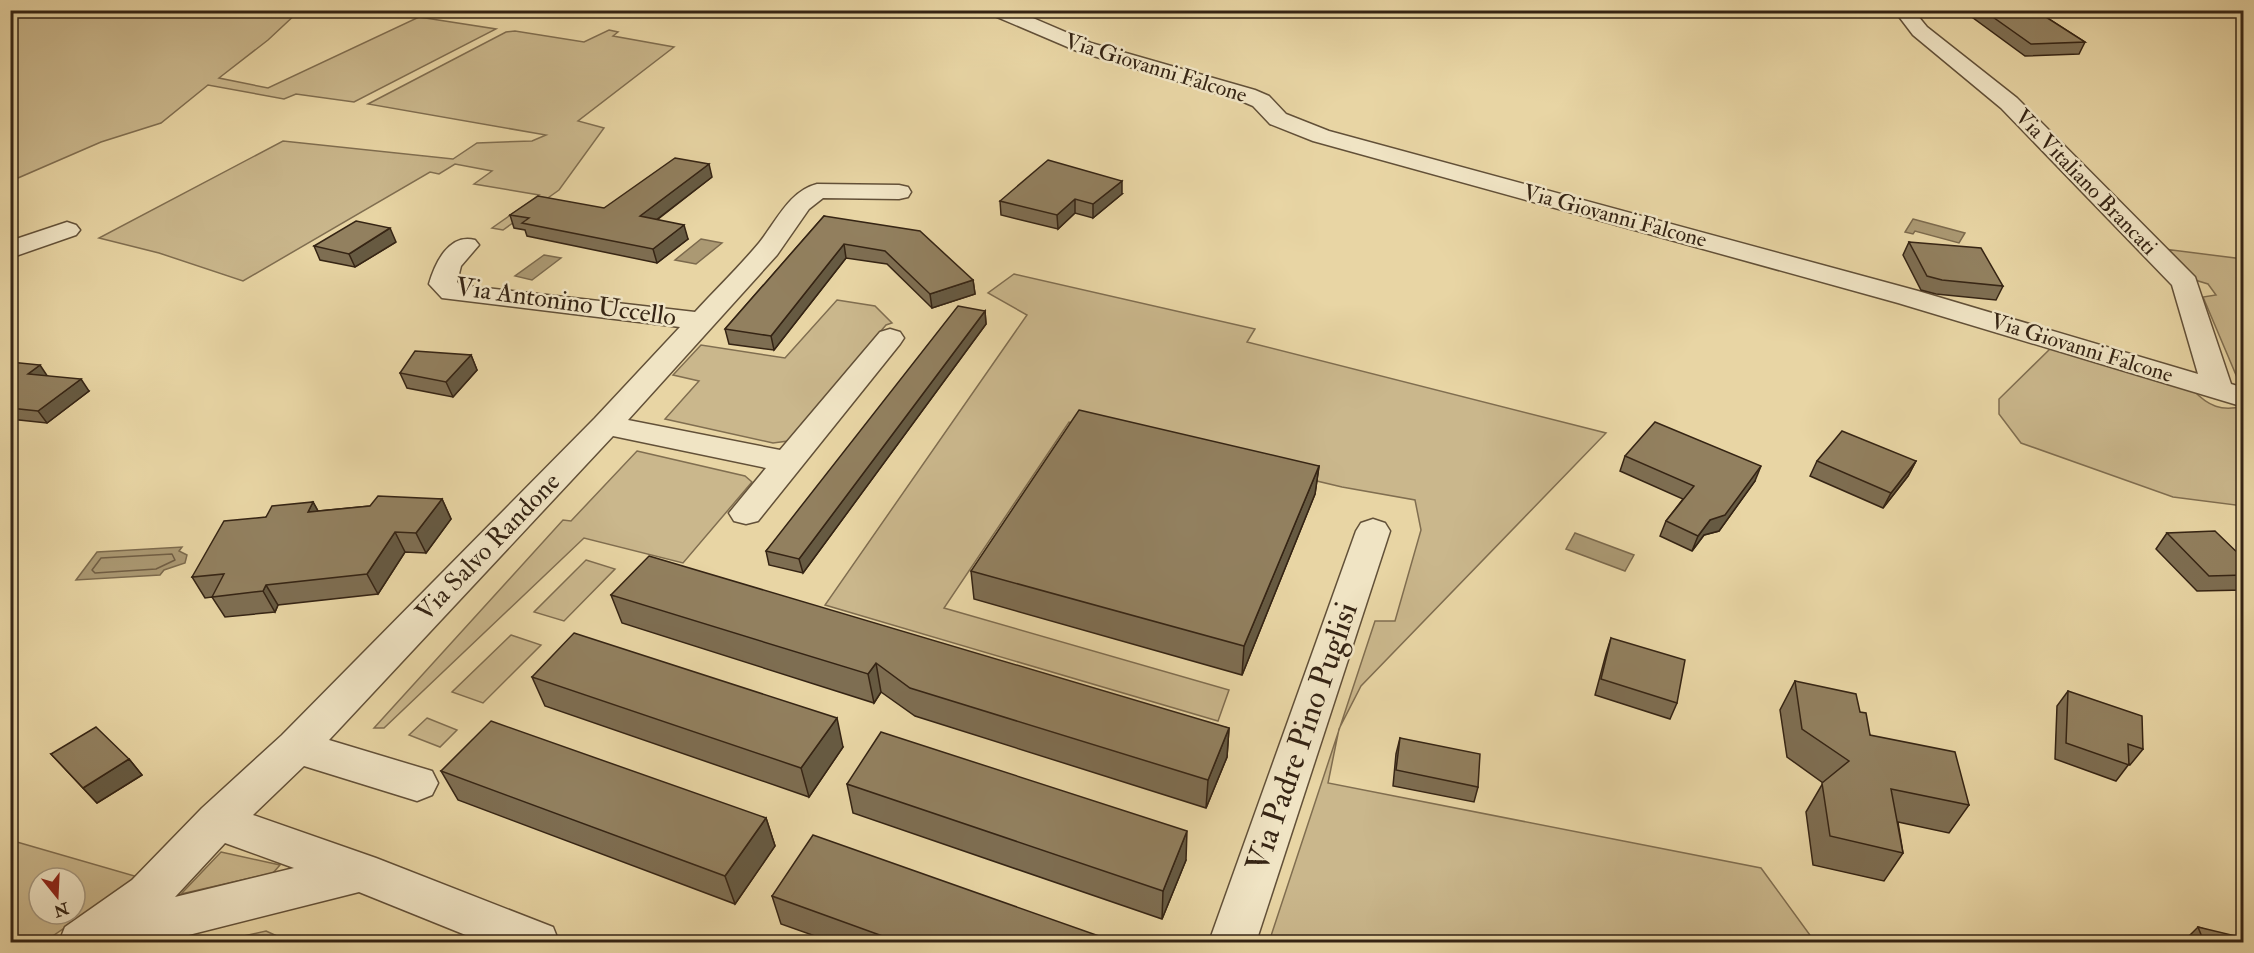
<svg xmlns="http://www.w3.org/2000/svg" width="2254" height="953" font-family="'IM FELL Double Pica',serif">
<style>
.green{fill:#cab78c;stroke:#806e50;stroke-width:1.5;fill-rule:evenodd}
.water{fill:#ab9973;stroke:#7c6a4d;stroke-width:1.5}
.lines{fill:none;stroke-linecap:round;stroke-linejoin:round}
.shore{stroke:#705e44;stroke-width:1.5}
.minor-casing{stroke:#625038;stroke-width:3}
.minor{fill:#f0e4c4;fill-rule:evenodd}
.wall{fill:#7e6e52;stroke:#352414;stroke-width:1.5}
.shaded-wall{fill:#665a42;stroke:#352414;stroke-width:1.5}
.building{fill:#92805f;stroke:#352414;stroke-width:1.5}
.labels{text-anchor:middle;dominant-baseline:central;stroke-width:5;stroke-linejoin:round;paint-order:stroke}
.far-street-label{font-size:22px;fill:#352414;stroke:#f0e4c4}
.street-label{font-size:26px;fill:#352414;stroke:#f0e4c4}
.near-street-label{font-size:32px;fill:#352414;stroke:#f0e4c4}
</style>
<rect width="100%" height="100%" fill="#e8d5a4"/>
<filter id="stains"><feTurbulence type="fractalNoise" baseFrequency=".00333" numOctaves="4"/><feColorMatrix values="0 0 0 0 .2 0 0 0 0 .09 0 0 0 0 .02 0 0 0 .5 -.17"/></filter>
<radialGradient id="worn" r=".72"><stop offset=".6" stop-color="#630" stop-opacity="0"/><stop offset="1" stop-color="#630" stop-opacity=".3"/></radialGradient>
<g class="green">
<polygon points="11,10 299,11 268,40 219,78 268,88 419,17 496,29 354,102 296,94 284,99 208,85 161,123 101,142 11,181"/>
<polygon points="609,30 618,32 613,36 674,47 578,121 604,128 559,190 503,230 492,228 539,195 474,184 492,171 455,164 439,174 430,172 243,281 159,253 99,238 283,141 453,159 477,143 532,141 546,135 368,104 506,32 515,31 584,42"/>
<polygon points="2164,249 2243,259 2243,385 2239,382 2203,297 2216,295 2208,284 2195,280"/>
<polygon points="1014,274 1255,329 1247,342 1606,433 1361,686 1339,729 1328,783 1761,868 1815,942 1269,942 1375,621 1395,621 1421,530 1415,500 1342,487 1069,422 944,608 1229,690 1218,721 825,605 1027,315 988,293"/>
<polygon points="837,300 875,306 892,323 886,325 788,441 773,443 665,419 699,381 673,375 701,345 785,358"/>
<path d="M2054,345L2193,390C2208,406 2222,412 2243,406V506L2173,497L2021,443L1999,414V399Z"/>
<polygon points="637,451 745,476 752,482 683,563 584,538 384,728 374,728 563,520 571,521"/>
<polygon points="586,560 615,569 564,621 534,612"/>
<polygon points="511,635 541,645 483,703 452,692"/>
<polygon points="427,718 457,730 440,747 409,735"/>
<path d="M10,840L138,877L44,942H11ZM39,878H75V914H39Z"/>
<polygon points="221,852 280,865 273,873 181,894"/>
<polygon points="266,931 290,942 217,942"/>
</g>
<g class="water">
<polygon points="1913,219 1965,233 1959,243 1915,231 1913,234 1905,232"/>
<polygon points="701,239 722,243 696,264 675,260"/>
<polygon points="544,255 561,258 532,280 515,276"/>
<polygon points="1575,533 1634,555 1625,571 1566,549"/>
<polygon points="182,547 179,551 187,555 185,563 164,570 160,575 76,580 97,552"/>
</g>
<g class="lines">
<polygon class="shore" points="172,554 175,560 156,569 95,573 92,570 101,558"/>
<g class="minor-casing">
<g id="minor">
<polygon points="988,10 1014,10 1091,43 1255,90 1269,96 1286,114 1329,131 1918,291 2198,374 2172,285 2001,108 1913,35 1894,10 1913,10 1927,27 2017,98 2195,277 2231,384 2244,388 2244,407 1898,303 1313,141 1270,124 1253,106 1239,100 1077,51 990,14"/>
<path d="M817,184L899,185L908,187L911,192L908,197L899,199L823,198L809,209L777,255L628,420L780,450L880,332L890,329L900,332L904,338L900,344L758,521L746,524L734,521L729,513L766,468L613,436L329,740L432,771L438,783L432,795L417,801L304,766L253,815L376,858L553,927L559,942H483L359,892L161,942H59L65,927L132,880L202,808L282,735L595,418L680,327L442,298L429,284C435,263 449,233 475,240L479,245L461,266L457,282L460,285L695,312C716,289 739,267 759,243C776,222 789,191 817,184ZM225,843L294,868L175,897Z"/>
<polygon points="67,222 76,225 80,230 76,235 10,258 10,241"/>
<polygon points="1373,519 1385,523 1390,531 1256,942 1209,942 1356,531 1361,523"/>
</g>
</g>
<use href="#minor" class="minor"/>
</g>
<g class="wall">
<polygon points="1966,10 2035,10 2085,42 2079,54 2025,56 1965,12"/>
<polygon points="712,177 657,220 688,239 657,263 527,236 525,230 514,228 510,215 604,208"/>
<polygon points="1122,194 1093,218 1075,213 1058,229 1001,215 1000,201"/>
<polygon points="824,216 973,280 975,294 932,308 887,264 846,258 774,350 729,344 725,329"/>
<polygon points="396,242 355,267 320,260 314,246"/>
<polygon points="1909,242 2003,286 1996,300 1936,294 1921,290 1903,255"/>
<polygon points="985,311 986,324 803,573 769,565 766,551"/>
<polygon points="471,355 477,370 453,397 407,388 400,373"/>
<polygon points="10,362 47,376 89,391 47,423 10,419"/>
<polygon points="1625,456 1755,481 1719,531 1704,535 1692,551 1660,536 1666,521 1683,499 1620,471"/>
<polygon points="1817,461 1916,461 1908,476 1883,508 1810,476"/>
<polygon points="1319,466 1315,494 1242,675 974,599 971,571"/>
<polygon points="442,499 451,519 426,553 405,552 378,594 278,605 275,612 225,617 212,597 205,598 192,577 266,517 313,502 318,511"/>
<polygon points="2167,533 2244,559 2244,590 2197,591 2156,549"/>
<polygon points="611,595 1229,728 1227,757 1206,808 915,716 881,692 874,703 622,623"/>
<polygon points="1611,638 1677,703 1670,719 1595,695 1606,654"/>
<polygon points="532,677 843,747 809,797 545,706"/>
<polygon points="1795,681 1860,712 1870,735 1969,805 1949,833 1898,822 1903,853 1884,881 1813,865 1806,812 1823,783 1787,757 1780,710"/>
<polygon points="2068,691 2143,749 2130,765 2129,764 2116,781 2055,759 2057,706"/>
<polygon points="1400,738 1478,787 1474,802 1393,786 1396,754"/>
<polygon points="51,754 129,759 142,775 97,803"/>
<polygon points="441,771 766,818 775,846 735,904 458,800"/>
<polygon points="847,784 1186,860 1162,919 853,813"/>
<polygon points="772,896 1116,942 832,942 781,924"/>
<polygon points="2198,927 2244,942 2183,942"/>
</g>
<g class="shaded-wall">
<polygon points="709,164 712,177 643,230 640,216"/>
<polygon points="1122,181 1122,194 1093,218 1093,204"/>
<polygon points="1075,199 1075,213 1058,229 1057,215"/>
<polygon points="684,225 688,239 657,263 653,249"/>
<polygon points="390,228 396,242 355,267 349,254"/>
<polygon points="844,244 846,258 774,350 771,336"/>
<polygon points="973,280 975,294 932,308 930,294"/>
<polygon points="985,311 986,324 803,573 799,559"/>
<polygon points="471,355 477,370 453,397 446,382"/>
<polygon points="40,365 48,377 28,374"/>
<polygon points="81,379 89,391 47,423 38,411"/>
<polygon points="1916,461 1908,476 1883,508 1891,493"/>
<polygon points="1319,466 1315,494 1242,675 1244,646"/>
<polygon points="1761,466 1755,481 1719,531 1704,535 1692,551 1698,536 1710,520"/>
<polygon points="442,499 451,519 426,553 416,533"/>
<polygon points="313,502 324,522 308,512"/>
<polygon points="395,532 405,552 378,594 367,574"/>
<polygon points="266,585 278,605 275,612 263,591"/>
<polygon points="876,663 881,692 874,703 868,674"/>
<polygon points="837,718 843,747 809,797 801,768"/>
<polygon points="1229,728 1227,757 1206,808 1208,780"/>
<polygon points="129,759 142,775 97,803 83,788"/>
<polygon points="766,818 775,846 735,904 725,876"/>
<polygon points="1187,831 1186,860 1162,919 1163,891"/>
</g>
<g class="building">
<polygon points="1983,10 2035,10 2085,42 2031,44"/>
<polygon points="675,158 709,164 640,216 684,225 653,249 522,223 529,218 510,215 538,196 604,208"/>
<polygon points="1048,160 1122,181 1093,204 1075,199 1057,215 1000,201"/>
<polygon points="824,216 920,231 973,280 930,294 885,251 844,244 771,336 725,329"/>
<polygon points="356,221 390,228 349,254 314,246"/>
<polygon points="1909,242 1981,248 2003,286 1942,280 1927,276"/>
<polygon points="958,306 985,311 799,559 766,551"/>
<polygon points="415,351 471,355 446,382 400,373"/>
<polygon points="10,362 40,365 28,374 81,379 38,411 10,408"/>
<polygon points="1079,410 1319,466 1244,646 971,571"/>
<polygon points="1655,422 1761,466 1725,515 1710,520 1698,536 1666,521 1694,486 1625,456"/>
<polygon points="1842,431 1916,461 1891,493 1817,461"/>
<polygon points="378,496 442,499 416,533 395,532 367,574 266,585 263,591 212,597 224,574 192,577 224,521 266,517 272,506 313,502 308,512 370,506"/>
<polygon points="2215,531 2244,559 2244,575 2209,576 2167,533"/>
<polygon points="649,556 1229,728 1208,780 910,688 876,663 868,674 611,595"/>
<polygon points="574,633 837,718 801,768 532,677"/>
<polygon points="1611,638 1685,660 1677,703 1601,679"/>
<polygon points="1795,681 1856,694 1860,712 1866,713 1870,735 1955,752 1969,805 1891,789 1903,853 1830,836 1822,783 1849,761 1802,729"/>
<polygon points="2068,691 2142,716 2143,749 2128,744 2129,765 2066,743"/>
<polygon points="491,721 766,818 725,876 441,771"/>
<polygon points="96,727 129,759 83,788 51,754"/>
<polygon points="881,732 1187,831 1163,891 847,784"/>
<polygon points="1400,738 1480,754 1478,787 1396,770"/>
<polygon points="813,835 1116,942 899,942 772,896"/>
<polygon points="2198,927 2244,938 2244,942 2204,942"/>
</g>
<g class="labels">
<g class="far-street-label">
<text transform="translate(1156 68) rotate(17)">Via Giovanni Falcone</text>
<text transform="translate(2086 182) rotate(46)">Via Vitaliano Brancati</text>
<text transform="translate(1615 216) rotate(15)">Via Giovanni Falcone</text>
<text transform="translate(2082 348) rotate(17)">Via Giovanni Falcone</text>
</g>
<g class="street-label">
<text transform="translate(566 302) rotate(8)">Via Antonino Uccello</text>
<text transform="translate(488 547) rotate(-46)">Via Salvo Randone</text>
</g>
<g class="near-street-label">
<text transform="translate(1302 737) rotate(-71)">Via Padre Pino Puglisi</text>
</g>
</g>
<rect width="2254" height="953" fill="none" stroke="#e8d5a4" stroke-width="36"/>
<rect x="12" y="12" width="2230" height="929" fill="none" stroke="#352414" stroke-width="3"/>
<rect x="18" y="18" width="2218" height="917" fill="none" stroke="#352414" stroke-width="1.5"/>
<g transform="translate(57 896) rotate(162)"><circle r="28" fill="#f0e4c4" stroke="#a5977e" stroke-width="1.5"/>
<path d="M0-4.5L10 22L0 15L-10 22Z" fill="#8f2418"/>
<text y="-9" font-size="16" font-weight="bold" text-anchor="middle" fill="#352414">N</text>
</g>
<rect width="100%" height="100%" filter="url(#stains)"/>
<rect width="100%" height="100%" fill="url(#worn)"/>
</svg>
